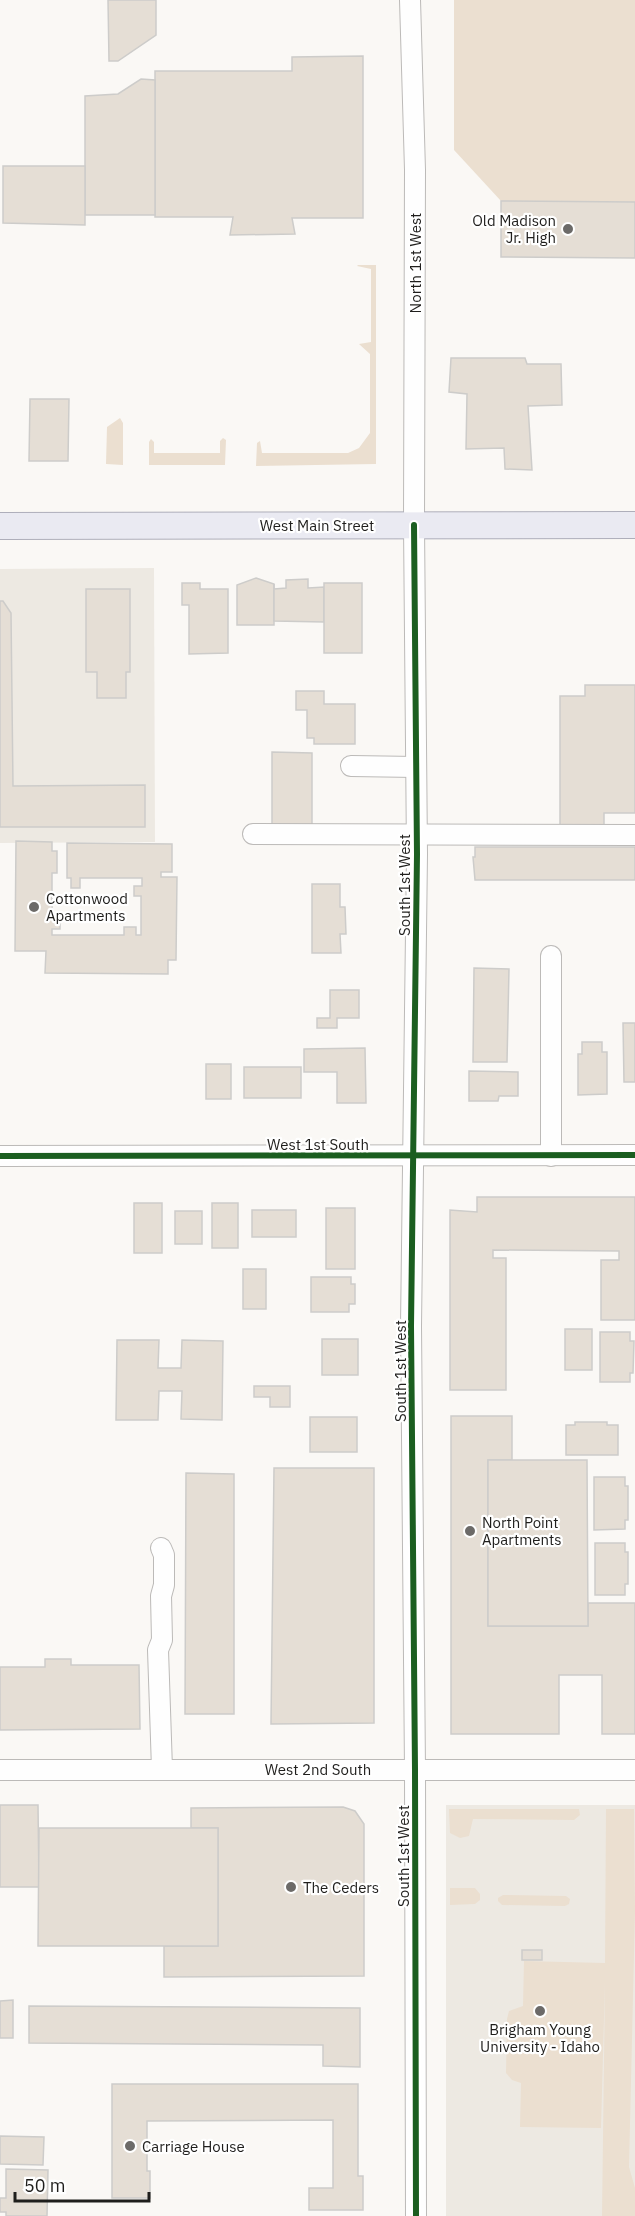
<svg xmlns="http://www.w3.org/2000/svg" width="635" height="2216" font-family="'IBM Plex Sans',sans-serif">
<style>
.built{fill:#ede9e2}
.green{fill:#ebdfd0}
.building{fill:#e5ded5;stroke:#cdccca;stroke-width:1.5}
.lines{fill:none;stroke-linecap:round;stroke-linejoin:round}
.minor-casing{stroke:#bcbab8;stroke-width:22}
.major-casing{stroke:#aeaeba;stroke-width:28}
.minor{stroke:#fefefe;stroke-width:20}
.major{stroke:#eaeaf2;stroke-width:26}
.cycleway-casing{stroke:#fff;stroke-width:10}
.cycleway{stroke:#1b5e20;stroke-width:6}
.poi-dot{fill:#6c6a68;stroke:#fff;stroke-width:2}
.labels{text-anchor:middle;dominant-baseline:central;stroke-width:4.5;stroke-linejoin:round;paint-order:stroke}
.poi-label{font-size:15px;fill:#1f1e1c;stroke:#fff;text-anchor:start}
.street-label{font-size:15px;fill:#1f1e1c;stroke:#fff}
</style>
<rect width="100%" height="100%" fill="#faf8f5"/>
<g class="built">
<polygon points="154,568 155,842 0,843 0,569"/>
<rect x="446" y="1805" width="189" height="411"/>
</g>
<g class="green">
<polygon points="454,0 635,0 635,202 501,201 454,150"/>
<polygon points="358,265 376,265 376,464 256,466 257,443 260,441 262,453 348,453 359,448 370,433 370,354 359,344 371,342 371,269 357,266"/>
<polygon points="120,418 123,423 123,465 106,464 107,427"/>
<polygon points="223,438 226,440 225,465 149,465 149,442 151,439 154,442 154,453 220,453 220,441"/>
<polygon points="449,1809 579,1809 580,1815 574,1820 473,1819 469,1836 460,1838 450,1833"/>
<polygon points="606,1809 634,1809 635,1911 629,2167 635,2188 635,2216 602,2216 605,1982 601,2128 520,2127 521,2083 512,2080 506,2073 507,2019 509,2011 523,2006 524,1961 605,1963"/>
<polygon points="450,1888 475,1888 480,1894 480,1900 475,1904 450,1905"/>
<polygon points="503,1895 566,1896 570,1899 569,1904 565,1906 502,1905 498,1901 498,1898"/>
</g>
<g class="building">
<polygon points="108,0 156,0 156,35 118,61 109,61"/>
<polygon points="363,56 363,218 292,218 295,234 230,235 233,217 155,217 155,71 292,71 292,57"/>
<polygon points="141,79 155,80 155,215 85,215 85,96 118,94"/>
<polygon points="3,166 85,166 85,225 3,223"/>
<polygon points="501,201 635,202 635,258 501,257"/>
<polygon points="451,358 525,358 527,364 561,364 562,405 528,406 532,470 505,469 504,448 466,449 467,394 449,392"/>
<polygon points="30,399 69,399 68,461 29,461"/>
<polygon points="256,578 274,584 274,625 237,625 237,585"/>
<polygon points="308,579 308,588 324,587 324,622 274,621 274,584 274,589 286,588 286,580"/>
<polygon points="182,583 200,583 200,589 228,589 228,653 189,654 189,605 182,605"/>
<rect x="324" y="583" width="38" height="70"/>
<polygon points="86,589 130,589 130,672 126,672 126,698 97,698 97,672 86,672"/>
<polygon points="0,601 3,601 11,613 13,786 145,785 145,827 0,827"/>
<polygon points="585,685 635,685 635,813 604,813 604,829 560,829 560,696 585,696"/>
<polygon points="296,691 324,691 324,704 355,704 355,744 314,744 314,738 307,738 307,710 296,710"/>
<polygon points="272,752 312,753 312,828 272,827"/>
<polygon points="16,841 52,842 52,851 57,851 57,873 52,873 52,917 60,917 60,929 52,929 52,935 124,935 124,927 136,927 136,935 141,935 141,896 134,896 134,886 142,886 142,878 80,878 80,888 71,888 71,878 67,878 67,843 172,844 172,872 161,872 161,877 177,877 176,960 168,960 168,974 45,973 46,951 15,951"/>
<polygon points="475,847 635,847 635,880 475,880 473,857 475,857"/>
<polygon points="312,884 340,884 340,907 345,907 346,934 340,934 341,953 312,953"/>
<polygon points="474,968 509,969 507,1062 473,1062"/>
<polygon points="330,990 359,990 359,1018 337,1018 337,1028 317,1028 317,1018 330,1018"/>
<polygon points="623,1023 635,1023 635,1082 624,1082"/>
<polygon points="582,1042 602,1042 602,1052 607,1052 607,1094 578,1095 578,1054 582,1054"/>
<polygon points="365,1048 366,1103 337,1103 337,1072 304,1072 304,1049"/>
<rect x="206" y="1064" width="25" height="35"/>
<rect x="244" y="1067" width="57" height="31"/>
<polygon points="469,1071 518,1072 518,1096 499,1096 498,1101 469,1101"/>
<polygon points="477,1197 635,1197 635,1320 601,1320 601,1260 619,1260 619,1251 493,1250 493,1258 506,1258 506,1390 450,1390 450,1210 477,1212"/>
<rect x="134" y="1203" width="28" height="50"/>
<rect x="212" y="1203" width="26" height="45"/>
<rect x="326" y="1208" width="29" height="61"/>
<rect x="252" y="1210" width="44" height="27"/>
<rect x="175" y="1211" width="27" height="33"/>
<rect x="243" y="1269" width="23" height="40"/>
<polygon points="311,1277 351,1277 351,1284 355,1284 355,1304 349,1304 349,1312 311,1312"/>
<rect x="565" y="1329" width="27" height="41"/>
<polygon points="600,1332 630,1332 630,1341 634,1341 633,1373 630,1373 630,1382 600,1382"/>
<rect x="322" y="1339" width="36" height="36"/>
<polygon points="117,1340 159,1340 158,1368 181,1368 182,1340 223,1341 222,1420 181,1419 182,1391 159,1391 158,1420 116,1420"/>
<polygon points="254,1386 290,1386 290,1407 270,1407 270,1397 254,1397"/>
<polygon points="451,1416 512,1416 512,1460 488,1460 488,1626 588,1626 588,1603 635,1603 635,1734 602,1734 602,1675 559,1675 559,1734 451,1734"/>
<rect x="310" y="1417" width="47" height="35"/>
<polygon points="575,1422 607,1422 607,1425 618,1425 618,1455 566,1455 566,1425 575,1425"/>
<polygon points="488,1460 587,1460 588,1626 488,1626"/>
<polygon points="274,1468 374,1468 374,1723 271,1724"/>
<polygon points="186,1473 234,1474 234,1714 185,1714"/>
<polygon points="594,1477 625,1477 625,1486 628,1486 628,1520 625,1520 625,1529 594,1530"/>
<polygon points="595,1543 625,1543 625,1552 628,1552 628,1584 625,1584 625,1595 595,1595"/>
<polygon points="45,1659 71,1659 71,1665 139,1665 140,1729 0,1730 0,1667 45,1667"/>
<polygon points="0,1805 38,1805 39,1887 0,1887"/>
<polygon points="343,1807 355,1811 364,1824 364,1976 164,1977 164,1946 218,1946 218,1828 191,1828 191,1808"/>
<polygon points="39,1828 218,1828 218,1946 38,1946"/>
<rect x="522" y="1950" width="20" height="10"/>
<polygon points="13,2000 13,2038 0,2038 0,2001"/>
<polygon points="29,2006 360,2008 360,2067 323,2066 323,2045 29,2043"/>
<polygon points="112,2084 358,2084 358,2176 363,2176 363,2210 309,2210 309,2188 333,2188 333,2120 147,2121 147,2171 150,2171 150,2198 112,2198"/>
<polygon points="0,2136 44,2137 43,2165 0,2164"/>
<polygon points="6,2169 48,2170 47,2216 6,2216 6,2212 0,2212 0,2198 6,2198"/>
</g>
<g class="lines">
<g class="minor-casing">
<g id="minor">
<polyline points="410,0 415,170 414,525 417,854 411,1326 415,1769 416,2216"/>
<polyline points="351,766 416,767"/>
<polyline points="253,834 635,835"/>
<polyline points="551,956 551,1156"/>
<polyline points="0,1156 635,1155"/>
<polyline points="161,1548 164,1555 164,1585 161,1596 162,1640 158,1650 162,1769"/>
<polyline points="0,1770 635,1770"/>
</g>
</g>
<g class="major-casing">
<polyline id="major" points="0,526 635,525"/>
</g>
<use href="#minor" class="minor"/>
<use href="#major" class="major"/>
<g class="cycleway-casing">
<g id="cycleway">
<polyline points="414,525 417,854 411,1326 415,1769 416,2216"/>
<polyline points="0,1156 635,1155"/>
</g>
</g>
<use href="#cycleway" class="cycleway"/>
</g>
<g class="poi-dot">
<circle cx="568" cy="229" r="6"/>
<circle cx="34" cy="907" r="6"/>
<circle cx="470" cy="1531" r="6"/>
<circle cx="291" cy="1887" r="6"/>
<circle cx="540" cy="2011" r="6"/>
<circle cx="130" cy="2146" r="6"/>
</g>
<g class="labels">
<g class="poi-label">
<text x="556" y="220" text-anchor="end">Old Madison<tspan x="556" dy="17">Jr. High</tspan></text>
<text x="46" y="898">Cottonwood<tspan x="46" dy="17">Apartments</tspan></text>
<text x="482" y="1522">North Point<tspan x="482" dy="17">Apartments</tspan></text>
<text x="303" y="1887">The Ceders</text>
<text x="540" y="2029" text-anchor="middle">Brigham Young<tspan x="540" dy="17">University - Idaho</tspan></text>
<text x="142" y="2146">Carriage House</text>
</g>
<g class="street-label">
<text transform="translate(415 263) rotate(-90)">North 1st West</text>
<text x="317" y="525">West Main Street</text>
<text transform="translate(404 885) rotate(-90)">South 1st West</text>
<text x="318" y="1144">West 1st South</text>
<text transform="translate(400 1371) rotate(-90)">South 1st West</text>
<text x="318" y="1769">West 2nd South</text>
<text transform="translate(403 1856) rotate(-90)">South 1st West</text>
</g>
</g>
<path d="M15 2192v9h134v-9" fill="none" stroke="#1f1e1c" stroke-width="3"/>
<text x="24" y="2192" font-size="18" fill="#1f1e1c" stroke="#ffffff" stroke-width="4.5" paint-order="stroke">50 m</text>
</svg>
